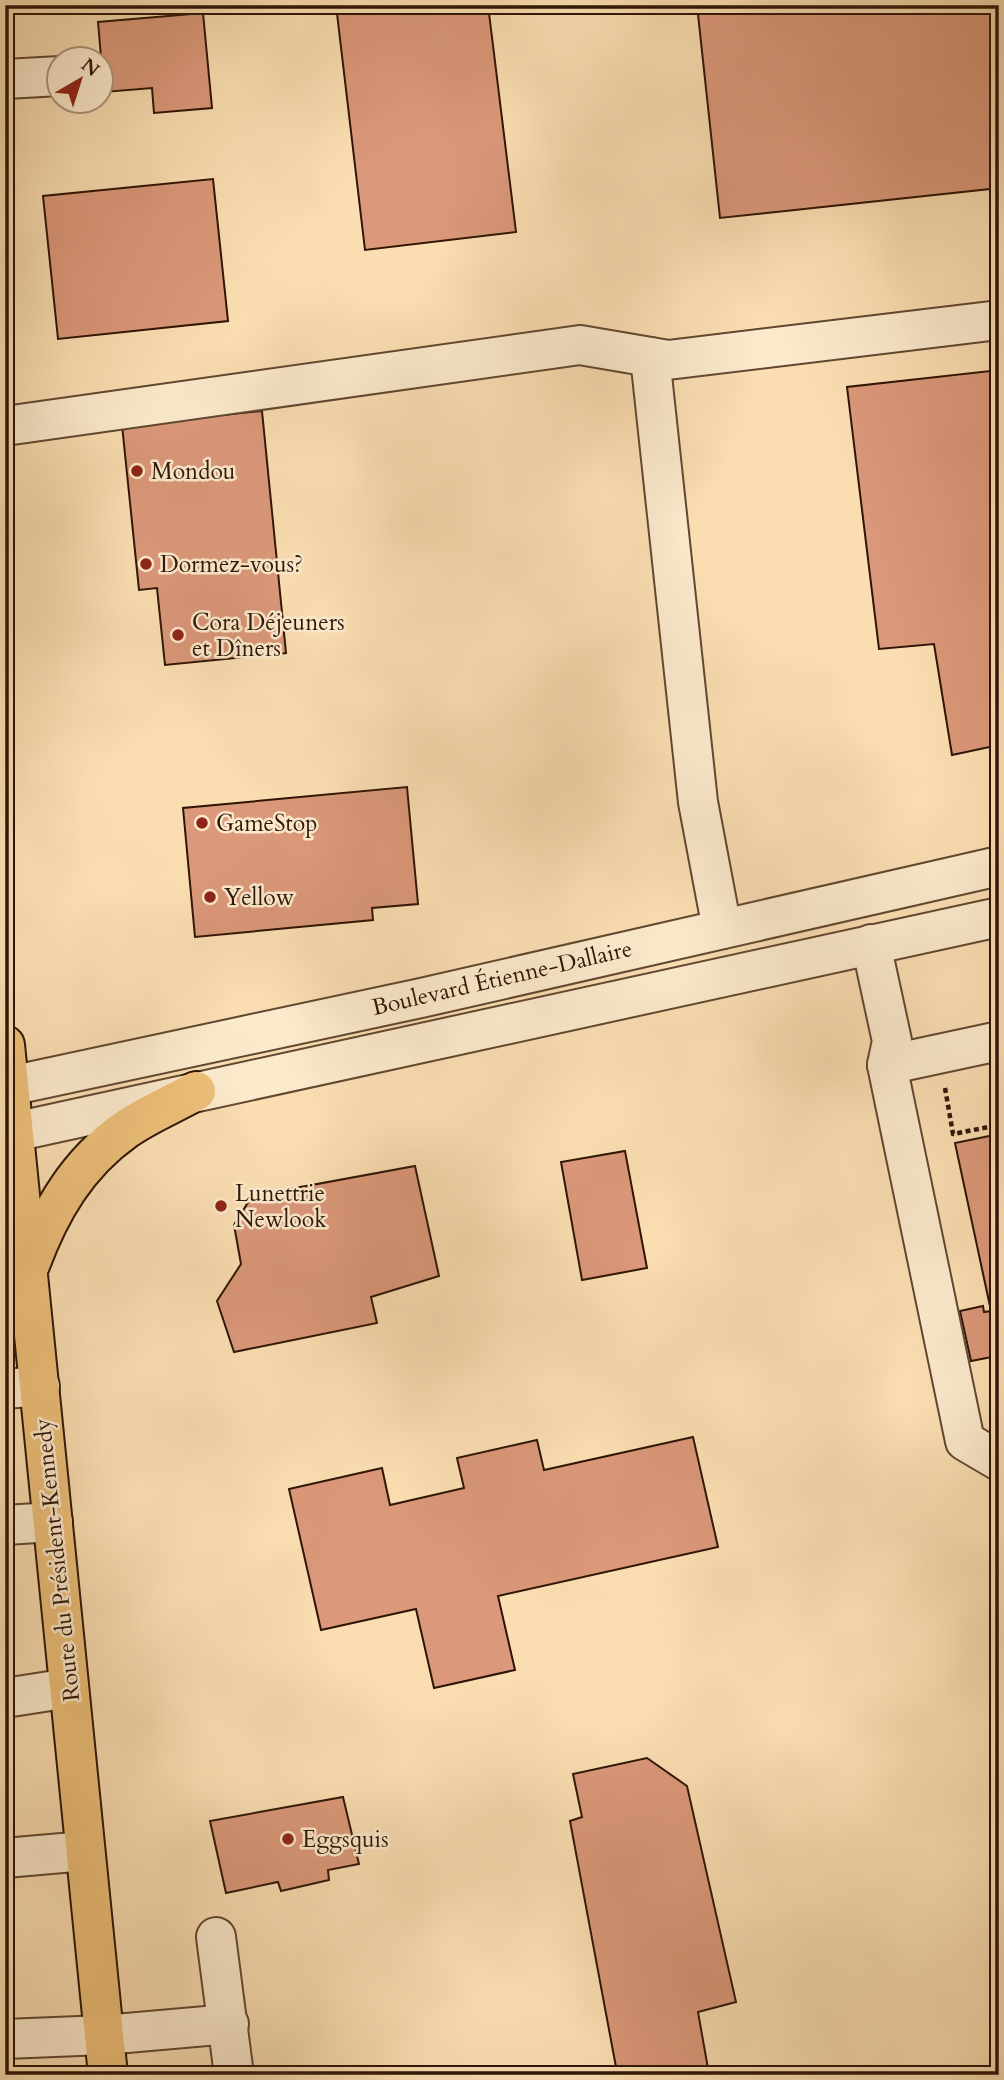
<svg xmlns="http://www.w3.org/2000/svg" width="1004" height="2080" font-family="Cardo,serif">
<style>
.building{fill:#db987a;stroke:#2e1506;stroke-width:2}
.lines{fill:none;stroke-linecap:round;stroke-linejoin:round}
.minor-casing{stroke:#614731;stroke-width:42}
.major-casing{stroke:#2e1506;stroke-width:42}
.path{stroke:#2e1506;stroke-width:4.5;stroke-dasharray:5 3.5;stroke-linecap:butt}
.minor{stroke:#fceacd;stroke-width:38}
.major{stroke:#edbf79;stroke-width:38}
.poi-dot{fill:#8f2418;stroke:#fceacd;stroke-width:2.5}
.labels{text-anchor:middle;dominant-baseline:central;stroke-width:5;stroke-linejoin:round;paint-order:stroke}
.poi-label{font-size:23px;fill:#2e1506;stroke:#fceacd;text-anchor:start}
.street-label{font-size:23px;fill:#2e1506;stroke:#fceacd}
</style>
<rect width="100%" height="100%" fill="#fadeb2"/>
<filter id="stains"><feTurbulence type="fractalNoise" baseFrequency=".00286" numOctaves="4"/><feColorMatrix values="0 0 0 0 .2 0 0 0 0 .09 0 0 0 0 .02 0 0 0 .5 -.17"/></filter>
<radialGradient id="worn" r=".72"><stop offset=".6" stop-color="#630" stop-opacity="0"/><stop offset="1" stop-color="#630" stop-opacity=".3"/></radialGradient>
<g class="building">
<polygon points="336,5 488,5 516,232 365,250"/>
<polygon points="697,5 997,5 999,188 720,218"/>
<polygon points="203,13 212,108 154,113 152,88 104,92 98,22"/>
<polygon points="213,179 228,321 58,339 43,196"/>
<polygon points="999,370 999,745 952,755 934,644 879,649 847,387"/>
<polygon points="262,411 286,653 165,665 157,588 139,590 122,425"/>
<polygon points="407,787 418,904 372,908 373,920 195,937 183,808"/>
<polygon points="999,1134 999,1348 991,1349 992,1357 971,1361 960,1311 983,1306 984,1312 991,1311 955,1143"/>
<polygon points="625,1151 647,1268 582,1280 561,1162"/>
<polygon points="415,1166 439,1276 371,1297 377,1323 234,1352 217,1301 241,1264 234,1225 252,1196"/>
<polygon points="693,1437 718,1547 498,1596 515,1670 434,1688 416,1609 321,1630 289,1489 382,1468 390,1505 464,1488 457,1458 537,1440 544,1470"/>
<polygon points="647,1758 687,1786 736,2002 698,2012 709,2074 578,2075 616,2067 570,1821 582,1817 573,1774"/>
<polygon points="343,1797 359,1864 328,1870 329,1880 281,1891 278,1882 226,1893 210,1821"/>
</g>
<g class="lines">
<g class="minor-casing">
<g id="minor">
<polyline points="5,79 60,76"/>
<polyline points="650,357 698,802 722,929"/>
<polyline points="5,426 580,345 668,360 999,320"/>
<polyline points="871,944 892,1041 887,1065 965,1441 999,1461"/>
<polyline points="887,1065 999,1041"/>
<polyline points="5,1087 421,998 999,866"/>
<polyline points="5,1134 999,917"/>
<polyline points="5,1389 40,1386"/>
<polyline points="5,1525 53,1522"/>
<polyline points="5,1698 69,1688"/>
<polyline points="5,1858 85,1851"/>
<polyline points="216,1937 234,2075"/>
<polyline points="5,2039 104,2035 229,2024"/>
</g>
</g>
<g class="major-casing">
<g id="major">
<polyline points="5,1045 108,2075"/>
<path d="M30,1265C50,1211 77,1164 125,1130C146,1115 173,1104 196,1091"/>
</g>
</g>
<polyline class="path" points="945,1088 953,1134 999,1125"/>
<use href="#minor" class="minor"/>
<use href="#major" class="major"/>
</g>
<g class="poi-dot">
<circle cx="137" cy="471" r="7"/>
<circle cx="146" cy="564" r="7"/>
<circle cx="178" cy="635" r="7"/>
<circle cx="202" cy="823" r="7"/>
<circle cx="210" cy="897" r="7"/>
<circle cx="221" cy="1206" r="7"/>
<circle cx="288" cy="1839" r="7"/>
</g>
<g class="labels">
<g class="poi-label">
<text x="151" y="471">Mondou</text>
<text x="160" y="564">Dormez-vous?</text>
<text x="192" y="622">Cora Déjeuners<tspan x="192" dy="26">et Dîners</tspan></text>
<text x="216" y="823">GameStop</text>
<text x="224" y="897">Yellow</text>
<text x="235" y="1193">Lunettrie<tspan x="235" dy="26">Newlook</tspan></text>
<text x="302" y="1839">Eggsquis</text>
</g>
<g class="street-label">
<text transform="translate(502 978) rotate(-13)">Boulevard Étienne-Dallaire</text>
<text transform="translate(57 1560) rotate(-96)">Route du Président-Kennedy</text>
</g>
</g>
<rect width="1004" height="2080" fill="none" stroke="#fadeb2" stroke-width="28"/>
<rect x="7" y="7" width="990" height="2066" fill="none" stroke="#2e1506" stroke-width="3.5"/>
<rect x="14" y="14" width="976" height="2052" fill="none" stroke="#2e1506" stroke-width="2"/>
<g transform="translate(80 80) rotate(39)"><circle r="33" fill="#fceacd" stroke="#aa957d" stroke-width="2"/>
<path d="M0-5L12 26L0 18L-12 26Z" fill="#8f2418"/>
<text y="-10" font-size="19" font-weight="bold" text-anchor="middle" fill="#2e1506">N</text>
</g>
<rect width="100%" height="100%" filter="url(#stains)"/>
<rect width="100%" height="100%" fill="url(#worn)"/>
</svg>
